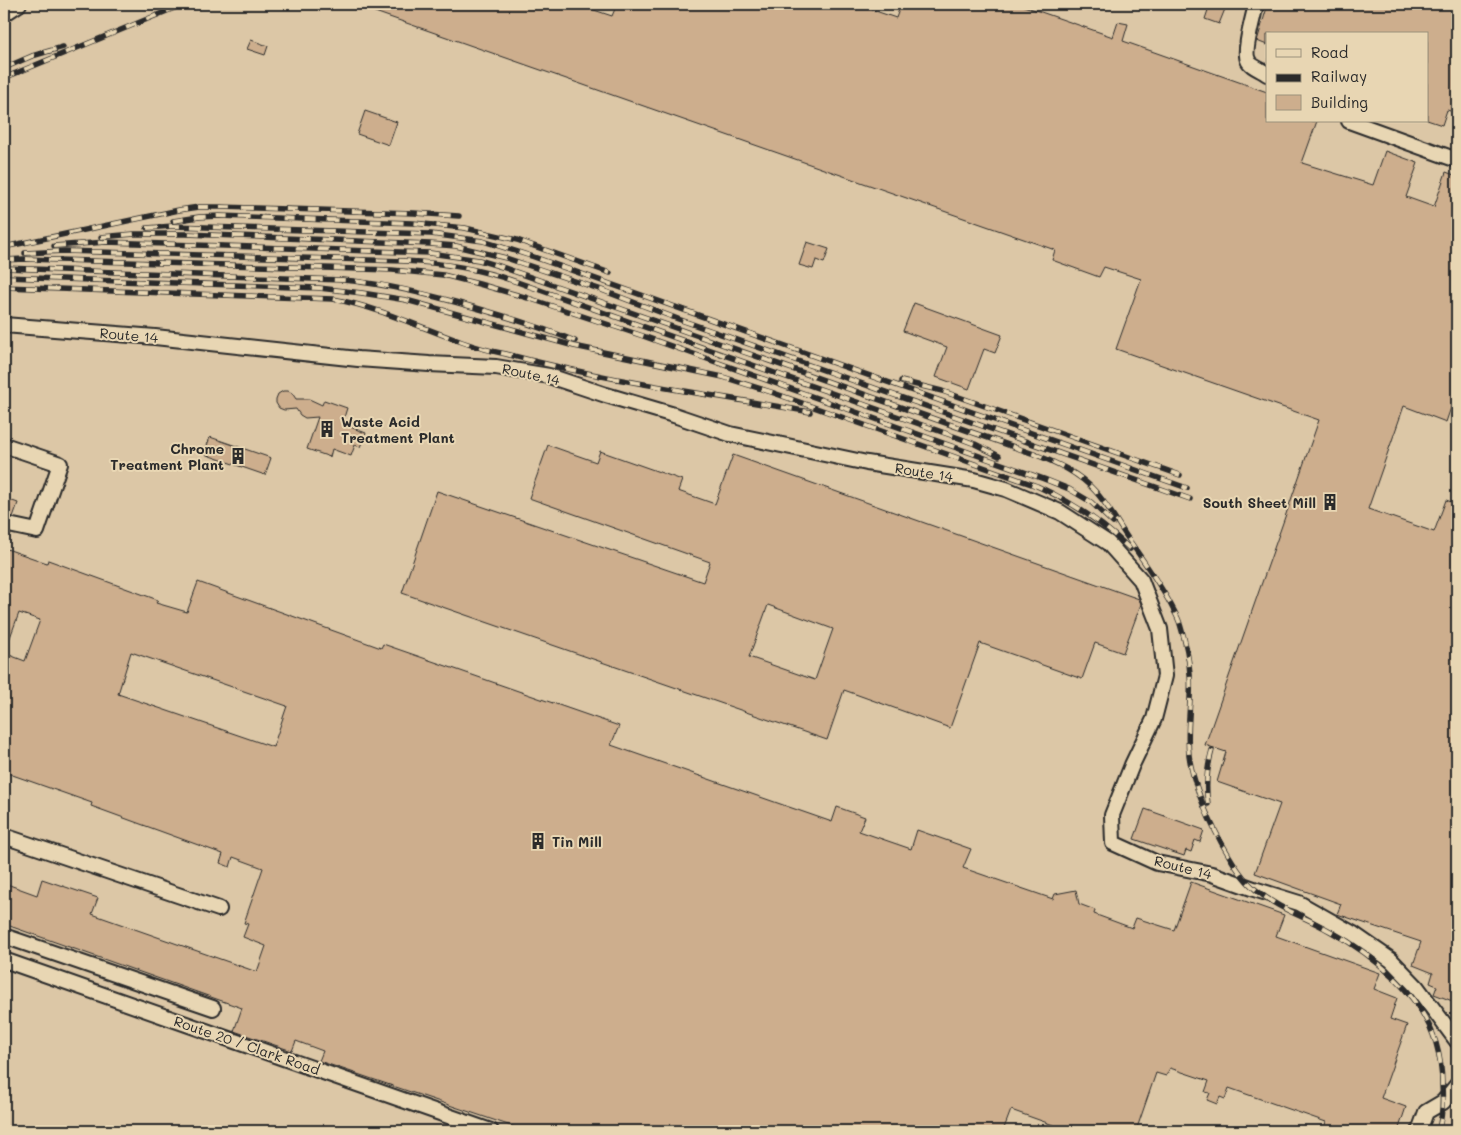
<svg xmlns="http://www.w3.org/2000/svg" width="1461" height="1135" font-family="Mali,sans-serif">
<style>
.built{fill:#dcc7a6;fill-rule:evenodd}
.building{fill:#cdae8d;stroke:#2b2b2b;fill-rule:evenodd}
.lines{fill:none;stroke-linecap:round;stroke-linejoin:round}
.minor-casing{stroke:#2b2b2b;stroke-width:18}
.minor{stroke:#e8d6b3;stroke-width:14}
.rail-casing{stroke:#2b2b2b;stroke-width:5.5}
.rail{stroke:#e8d6b3;stroke-width:4;stroke-dasharray:11;stroke-linecap:butt}
.labels{text-anchor:middle;dominant-baseline:central;stroke-width:4;stroke-linejoin:round;paint-order:stroke}
.street-label{font-size:14px;fill:#2b2b2b;stroke:#e8d6b3}
.poi-label{font-size:14px;font-weight:bold;fill:#2b2b2b;stroke:#e8d6b3;text-anchor:start}
</style>
<rect width="100%" height="100%" fill="#e8d6b3"/>
<filter id="ink" filterUnits="userSpaceOnUse"><feTurbulence type="fractalNoise" baseFrequency=".02" numOctaves="2"/><feDisplacementMap in="SourceGraphic" scale="10" xChannelSelector="R" yChannelSelector="G"/><feConvolveMatrix kernelMatrix="1 2 1 2 8 2 1 2 1" color-interpolation-filters="sRGB"/></filter>
<g filter="url(#ink)">
<path class="built" d="M4,4H1457V1131H4ZM1267,34H1427V121H1267Z"/>
<g class="building">
<polygon points="356,4 576,4 612,16 617,4 626,4 637,8 638,4 855,4 896,18 901,4 1018,4 1113,37 1118,22 1128,24 1123,41 1267,92 1267,121 1317,121 1302,163 1373,185 1385,151 1418,163 1406,197 1434,207 1446,172 1457,176 1457,390 1446,422 1404,406 1368,509 1434,532 1446,500 1457,504 1457,997 1455,1002 1434,994 1437,986 1430,983 1433,973 1413,965 1421,942 1337,914 1341,904 1255,873 1280,804 1217,782 1226,752 1205,745 1319,420 1116,349 1141,279 1104,267 1099,277 1052,260 1055,250 355,5"/>
<polygon points="1210,4 1227,4 1219,24 1205,19"/>
<polygon points="1268,4 1457,4 1457,113 1447,110 1442,125 1427,120 1427,34 1267,34 1267,45 1257,41"/>
<polygon points="251,40 268,46 265,55 247,49"/>
<polygon points="365,111 397,122 389,145 357,134"/>
<polygon points="807,242 829,249 824,263 816,260 813,269 799,265"/>
<polygon points="914,303 1002,335 995,353 984,349 969,389 936,377 947,347 903,331"/>
<polygon points="283,391 288,391 292,393 296,399 309,399 322,405 324,400 347,408 342,424 366,433 360,447 355,445 351,456 332,449 330,457 307,449 318,417 305,418 300,415 296,409 284,410 279,408 276,403 276,399 278,394"/>
<polygon points="210,437 271,458 265,475 204,454"/>
<path d="M548,445L596,462L600,451L682,480L678,491L715,504L733,455L1139,599L1141,604L1123,653L1095,643L1082,679L980,643L950,728L844,690L827,740L402,593L437,491L703,582L710,562L529,498ZM768,605L833,629L815,680L749,657Z"/>
<polygon points="4,498 18,503 13,517 4,515"/>
<path d="M4,548L47,563L48,560L158,600L156,603L187,612L198,582L381,648L383,644L619,726L611,745L832,822L837,807L865,817L859,831L911,849L917,830L971,849L963,868L1053,899L1055,894L1076,890L1079,904L1095,910L1094,914L1132,928L1136,918L1174,930L1191,882L1284,915L1276,936L1380,973L1374,989L1397,998L1390,1019L1407,1025L1381,1098L1406,1107L1398,1131H1323L1326,1122L1229,1088L1225,1099L1220,1097L1217,1104L1207,1100L1210,1093L1205,1092L1209,1081L1170,1068L1166,1076L1156,1073L1136,1131H1070L1011,1110L1003,1131H526L319,1061L323,1051L296,1041L292,1051L234,1031L242,1008L4,924V883L37,895L42,879L98,898L92,914L257,972L266,946L243,937L248,924L244,923L263,868L233,857L230,867L220,863L223,854L91,806L92,803L4,772V653L25,661L40,620L19,613L5,651H4ZM131,652L287,706L273,747L118,694Z"/>
<polygon points="1145,809 1204,830 1200,842 1195,840 1191,852 1186,850 1184,856 1134,839"/>
</g>
<g class="lines">
<g class="minor-casing">
<g id="minor">
<path d="M1256,4C1254,15 1243,51 1248,60C1250,66 1262,70 1267,74"/>
<polyline points="4,14 19,4"/>
<polyline points="1349,121 1457,160"/>
<polyline points="4,325 155,337 358,359 429,364 496,367 549,376 606,395 674,415 730,434 867,463 974,480 1006,489 1060,512 1108,543 1141,580 1160,629 1165,676 1154,719 1132,765 1112,815 1113,843 1157,863 1212,874 1254,889 1299,903 1352,933 1391,960 1416,986 1457,1041"/>
<polyline points="4,445 60,464 37,531 4,524"/>
<polyline points="4,836 219,909"/>
<polyline points="4,936 213,1008"/>
<polyline points="4,960 491,1131"/>
<polyline points="1419,1131 1426,1112 1443,1102 1457,1085"/>
</g>
</g>
<use href="#minor" class="minor"/>
<g class="rail-casing">
<g id="rail">
<polyline points="4,68 32,56 63,47"/>
<polyline points="4,78 184,4"/>
<polyline points="173,221 199,217 219,216 413,223 465,228 517,240 610,273"/>
<polyline points="147,228 173,226 431,234 483,241 534,257 1187,488"/>
<polyline points="101,237 134,234 186,234 430,244 456,246 506,258 599,289 678,319 1190,499"/>
<path d="M54,246L106,242L430,253L479,260L502,267L1034,454C1057,463 1079,473 1095,491C1108,505 1117,522 1127,537C1142,559 1158,581 1171,605C1174,611 1178,617 1180,624C1185,640 1189,657 1190,674C1192,701 1186,728 1189,755C1193,785 1207,816 1221,842C1231,859 1241,878 1256,890C1280,910 1304,916 1330,931C1374,955 1421,994 1436,1043C1440,1057 1442,1071 1442,1085C1443,1101 1443,1116 1438,1131"/>
<polyline points="4,247 179,210 199,207 220,207 414,213 459,216"/>
<path d="M25,253L64,251L404,261C446,263 480,269 520,283L959,438L975,444L999,456"/>
<polyline points="4,260 24,259 392,270 443,275 479,284 528,298 643,336 1044,479 1069,489 1091,502 1113,523"/>
<path d="M4,268L342,280C381,283 418,292 455,302C495,313 536,325 575,341"/>
<path d="M4,277L319,288L362,293L406,300L574,346L723,377L771,392L1037,486C1072,502 1102,522 1130,549"/>
<path d="M4,287L333,299C378,307 419,327 462,342C476,347 491,351 506,354C606,381 709,394 810,412"/>
<polyline points="901,381 942,391 1180,475"/>
<path d="M1208,804C1205,785 1207,768 1212,750"/>
</g>
</g>
<use href="#rail" class="rail"/>
</g>
</g>
<defs>
<g id="building-bare" transform="scale(1.35)"><path d="M-4-6H4V6H1V3H-1V6H-4ZM-2.5-4.3h1.7v1.8h-1.7ZM.8-4.3h1.7v1.8H.8ZM-2.5-1h1.7V.8h-1.7ZM.8-1h1.7V.8H.8Z" fill="#2b2b2b" stroke="#e8d6b3" stroke-width="2.5" paint-order="stroke"/></g>
</defs>
<g fill-rule="evenodd">
<use href="#building-bare" x="327" y="429"/>
<use href="#building-bare" x="238" y="456"/>
<use href="#building-bare" x="1330" y="502"/>
<use href="#building-bare" x="538" y="841"/>
</g>
<g class="labels">
<g class="street-label">
<text transform="translate(129 335) rotate(5)">Route 14</text>
<text transform="translate(531 374) rotate(12)">Route 14</text>
<text transform="translate(924 472) rotate(9)">Route 14</text>
<text transform="translate(1183 867) rotate(14)">Route 14</text>
<text transform="translate(247 1045) rotate(19)">Route 20 / Clark Road</text>
</g>
<g class="poi-label">
<text x="341" y="421">Waste Acid<tspan x="341" dy="16">Treatment Plant</tspan></text>
<text x="224" y="448" text-anchor="end">Chrome<tspan x="224" dy="16">Treatment Plant</tspan></text>
<text x="1316" y="502" text-anchor="end">South Sheet Mill</text>
<text x="552" y="841">Tin Mill</text>
</g>
</g>
<rect width="1461" height="1135" fill="none" stroke="#e8d6b3" stroke-width="20"/>
<rect x="10" y="10" width="1441" height="1115" fill="none" stroke="#2b2b2b" stroke-width="2" filter="url(#ink)"/>
<rect x="1266" y="32" width="162" height="90" fill="#e8d6b3" stroke="#9c927d"/>
<rect x="1276" y="49" width="25" height="8" fill="#e8d6b3" stroke="#9c927d"/>
<text x="1311" y="58" font-size="15" fill="#2b2b2b">Road</text>
<rect x="1276" y="74" width="25" height="8" fill="#2b2b2b" stroke="#9c927d"/>
<text x="1311" y="82" font-size="15" fill="#2b2b2b">Railway</text>
<rect x="1276" y="95" width="25" height="15" fill="#cdae8d" stroke="#9c927d"/>
<text x="1311" y="108" font-size="15" fill="#2b2b2b">Building</text>
</svg>
